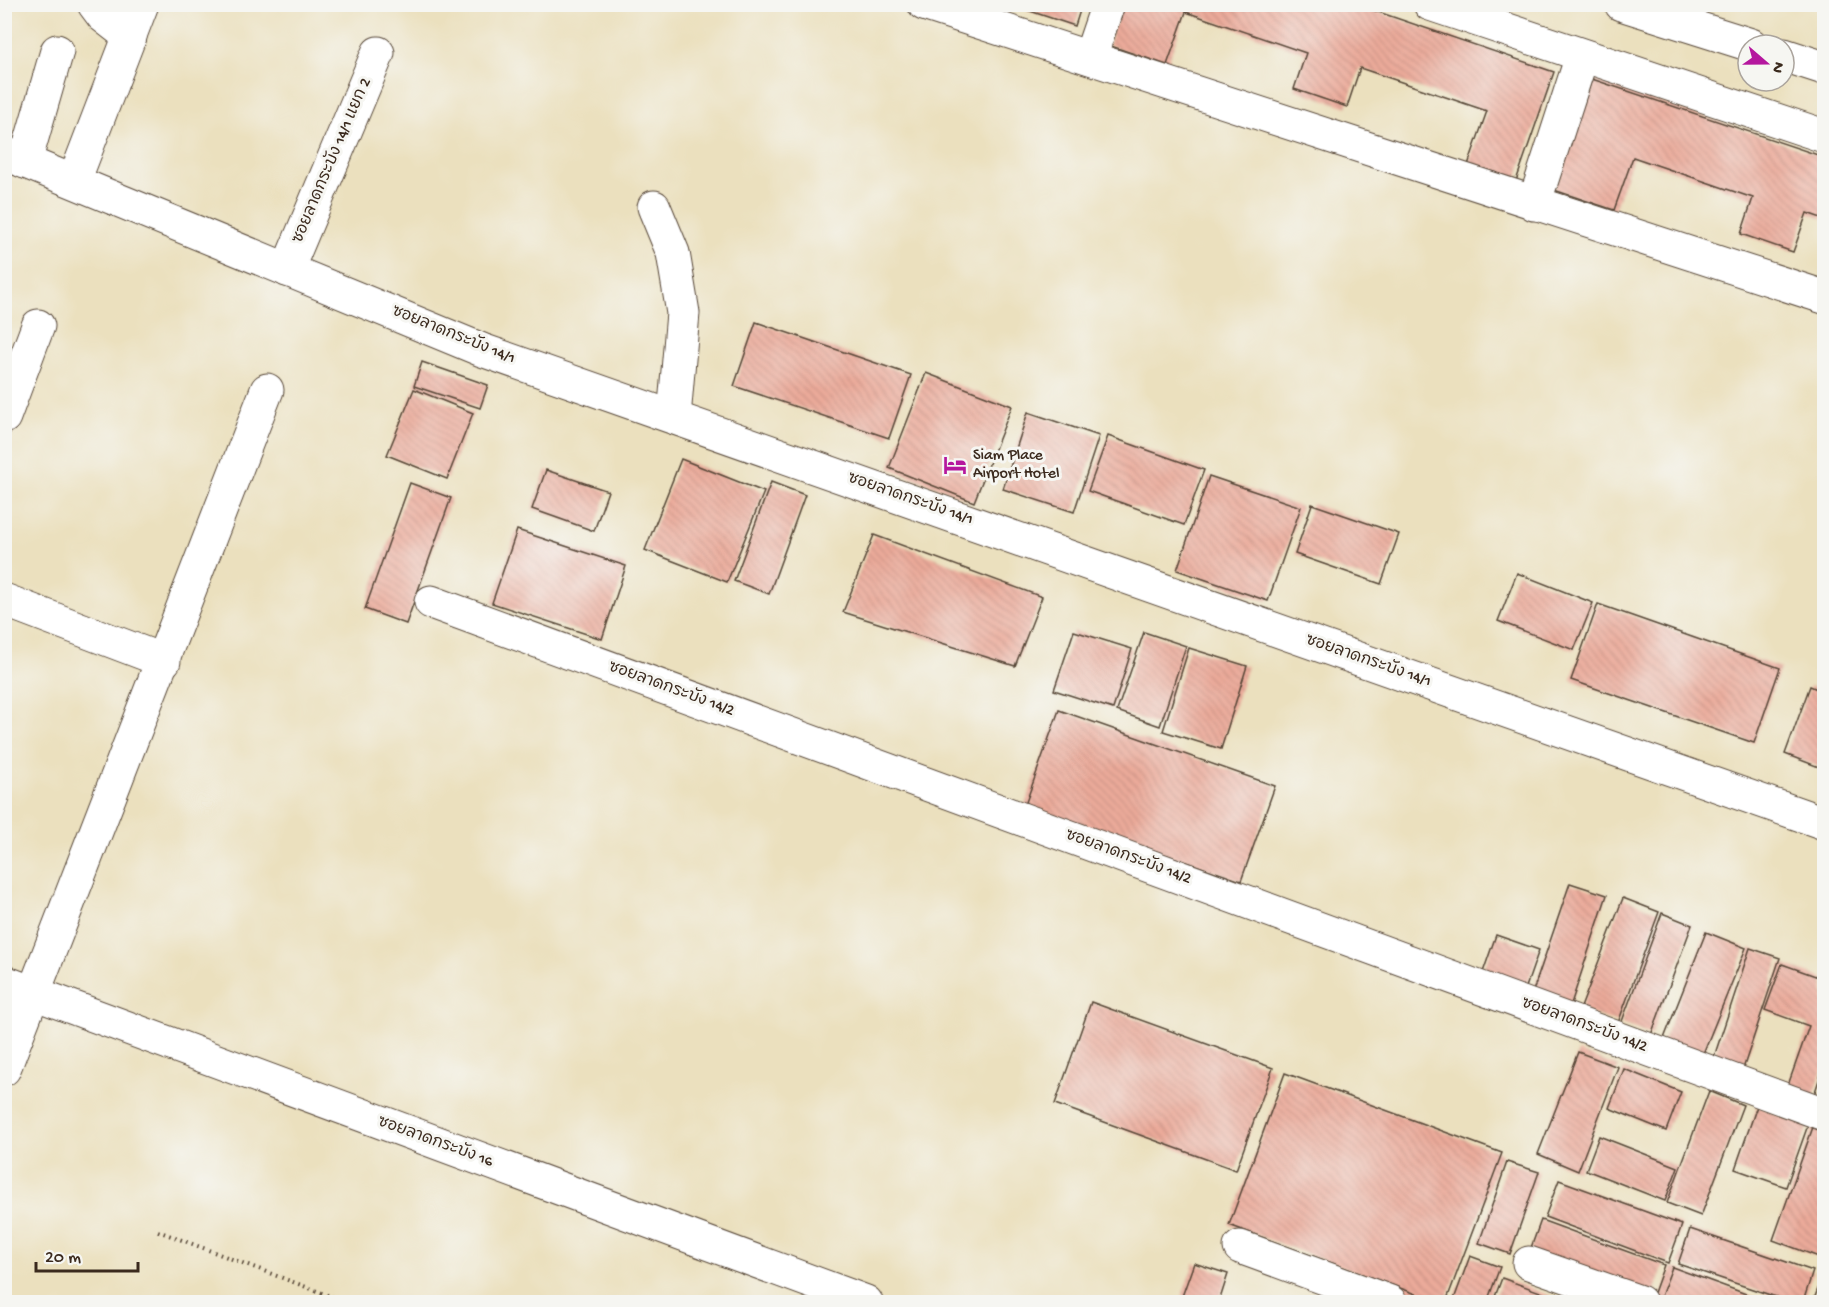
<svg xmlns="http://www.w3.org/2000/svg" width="1829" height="1307" font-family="'Gochi Hand','Playpen Sans Thai',sans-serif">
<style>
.building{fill:url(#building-back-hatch)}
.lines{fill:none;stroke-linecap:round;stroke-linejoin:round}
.minor-casing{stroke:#554536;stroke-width:35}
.path{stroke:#554536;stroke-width:4;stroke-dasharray:1.5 4.5;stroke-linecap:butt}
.minor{stroke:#fff;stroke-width:33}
.labels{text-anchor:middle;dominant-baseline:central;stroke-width:6;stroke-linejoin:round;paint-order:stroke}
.street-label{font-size:16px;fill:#3b2a1e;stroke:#f6f6f2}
.poi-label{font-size:16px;fill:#3b2a1e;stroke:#f6f6f2;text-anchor:start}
</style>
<defs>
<pattern id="building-back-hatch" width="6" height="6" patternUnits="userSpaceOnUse" patternTransform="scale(1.5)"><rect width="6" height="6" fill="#ebaa9a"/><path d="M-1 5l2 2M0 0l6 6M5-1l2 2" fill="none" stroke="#ca9284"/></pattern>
</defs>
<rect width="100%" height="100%" fill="#f6f6f2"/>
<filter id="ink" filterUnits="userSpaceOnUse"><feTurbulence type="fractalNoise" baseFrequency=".0167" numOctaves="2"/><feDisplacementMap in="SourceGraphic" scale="12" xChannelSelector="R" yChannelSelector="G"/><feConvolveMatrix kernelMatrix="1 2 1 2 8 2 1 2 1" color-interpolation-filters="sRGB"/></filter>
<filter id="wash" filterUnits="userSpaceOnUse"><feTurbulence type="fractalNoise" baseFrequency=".008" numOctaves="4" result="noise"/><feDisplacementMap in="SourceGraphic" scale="24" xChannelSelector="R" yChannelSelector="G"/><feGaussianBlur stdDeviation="1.35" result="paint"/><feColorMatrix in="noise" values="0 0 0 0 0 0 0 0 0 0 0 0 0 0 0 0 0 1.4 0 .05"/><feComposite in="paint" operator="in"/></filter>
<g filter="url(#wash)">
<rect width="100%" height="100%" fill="#ebe0be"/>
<g id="blocks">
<g class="building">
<polygon points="1029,4 1082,4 1075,26 1027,10"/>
<polygon points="1121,4 1355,4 1554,72 1516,181 1468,165 1487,111 1360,68 1347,107 1294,89 1306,53 1186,12 1167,65 1108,45"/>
<polygon points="1592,79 1824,157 1824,219 1807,213 1793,252 1741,234 1753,198 1633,157 1614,210 1554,190"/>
<polygon points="756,322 911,375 889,438 734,386"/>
<polygon points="422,362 488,385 480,408 414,386"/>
<polygon points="926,373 1012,406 974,502 889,468"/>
<polygon points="414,389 473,413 447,479 387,455"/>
<polygon points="1028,412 1099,436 1074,512 1003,489"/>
<polygon points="1108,436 1204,470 1184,525 1088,491"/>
<polygon points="681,459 764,492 727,582 645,550"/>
<polygon points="546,470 608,491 594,531 532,509"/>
<polygon points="1209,476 1301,507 1268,601 1177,570"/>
<polygon points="771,482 805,495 769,594 734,581"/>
<polygon points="410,483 451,498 406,624 365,609"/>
<polygon points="1312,504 1399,534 1381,584 1295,554"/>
<polygon points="517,530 626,566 602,639 492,603"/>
<polygon points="874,535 1042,597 1015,666 843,612"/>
<polygon points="1517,573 1593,603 1574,650 1498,621"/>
<polygon points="1598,604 1780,668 1754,743 1571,680"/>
<polygon points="1074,631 1132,649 1113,709 1054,690"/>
<polygon points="1144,632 1186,646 1160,726 1117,711"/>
<polygon points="1189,648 1247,666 1221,749 1163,731"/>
<polygon points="1810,686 1824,692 1824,769 1785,754"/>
<polygon points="1059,710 1275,786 1241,881 1025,805"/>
<polygon points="1570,883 1607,895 1570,1007 1532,994"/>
<polygon points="1623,898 1659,912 1618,1023 1580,1010"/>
<polygon points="1662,913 1692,925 1651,1035 1621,1024"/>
<polygon points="1706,932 1746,948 1702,1056 1663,1041"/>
<polygon points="1496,935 1539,950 1524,993 1481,978"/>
<polygon points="1750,948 1780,958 1743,1069 1713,1060"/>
<polygon points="1782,964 1824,979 1824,1065 1813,1098 1787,1088 1809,1026 1765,1010"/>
<polygon points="1091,1002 1273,1068 1236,1170 1055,1104"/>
<polygon points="1578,1052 1618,1067 1578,1171 1538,1154"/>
<polygon points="1624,1069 1681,1092 1666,1131 1609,1108"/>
<polygon points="1285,1073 1502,1153 1446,1302 1438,1302 1229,1225"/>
<polygon points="1709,1091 1743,1105 1701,1216 1667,1203"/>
<polygon points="1757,1106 1808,1125 1786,1187 1735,1169"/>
<polygon points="1813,1127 1824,1131 1824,1259 1773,1240"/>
<polygon points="1599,1136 1678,1167 1665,1201 1586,1170"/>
<polygon points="1507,1162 1539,1172 1510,1254 1479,1243"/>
<polygon points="1559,1180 1682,1225 1668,1263 1545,1217"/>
<polygon points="1541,1220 1664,1265 1651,1301 1528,1256"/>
<polygon points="1690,1229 1813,1271 1803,1302 1791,1302 1678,1264"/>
<polygon points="1470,1256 1500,1267 1487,1302 1453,1302"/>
<polygon points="1194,1263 1228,1274 1219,1302 1180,1302"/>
<polygon points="1672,1267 1768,1302 1669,1302 1660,1299"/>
<polygon points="1824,1273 1824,1302 1813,1302"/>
<polygon points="1502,1278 1567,1302 1493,1302"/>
</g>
</g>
</g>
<g filter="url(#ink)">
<use href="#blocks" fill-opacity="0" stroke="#554536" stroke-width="1.5"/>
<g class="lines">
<g class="minor-casing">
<g id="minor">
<polyline points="94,4 103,16 130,37"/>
<polyline points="924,4 1824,297"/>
<polyline points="1430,4 1824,136"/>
<polyline points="1621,4 1751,45"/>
<polyline points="1784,55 1824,68"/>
<polyline points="1090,57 1108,4"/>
<polyline points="4,153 482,350 1824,823"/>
<polyline points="25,162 57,51"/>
<polyline points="74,181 142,4"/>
<polyline points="1534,204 1582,56"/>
<polyline points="654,207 673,253 683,313 674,417"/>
<polyline points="287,270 378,53"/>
<polyline points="4,417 38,326"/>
<polyline points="4,600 164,661"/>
<polyline points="431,602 1824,1114"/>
<polyline points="4,982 866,1302"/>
<polyline points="4,1069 267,390"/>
<polyline points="1240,1247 1390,1302"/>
<polyline points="1529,1263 1640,1302"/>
</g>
</g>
<polyline class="path" points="158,1231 346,1302"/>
<use href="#minor" class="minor"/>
</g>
</g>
<defs>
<g id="hotel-bare" transform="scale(1.8)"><path d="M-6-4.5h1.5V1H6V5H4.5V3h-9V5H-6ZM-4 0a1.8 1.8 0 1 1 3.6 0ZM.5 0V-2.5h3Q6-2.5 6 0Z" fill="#b5179e" stroke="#f6f6f2" stroke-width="2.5" paint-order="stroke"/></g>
</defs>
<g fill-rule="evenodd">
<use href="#hotel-bare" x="955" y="465"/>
</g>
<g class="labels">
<g class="street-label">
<text transform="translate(333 161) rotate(-67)">ซอยลาดกระบัง 14/1 แยก 2</text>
<text transform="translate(453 336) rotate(22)">ซอยลาดกระบัง 14/1</text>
<text transform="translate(910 500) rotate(19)">ซอยลาดกระบัง 14/1</text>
<text transform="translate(1368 662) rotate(19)">ซอยลาดกระบัง 14/1</text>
<text transform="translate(671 690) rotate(20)">ซอยลาดกระบัง 14/2</text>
<text transform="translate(1128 858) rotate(20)">ซอยลาดกระบัง 14/2</text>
<text transform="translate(1584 1026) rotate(20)">ซอยลาดกระบัง 14/2</text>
<text transform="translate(435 1143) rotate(20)">ซอยลาดกระบัง 16</text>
</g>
<g class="poi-label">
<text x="973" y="456">Siam Place<tspan x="973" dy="18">Airport Hotel</tspan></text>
</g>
</g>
<rect width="1829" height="1307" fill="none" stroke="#f6f6f2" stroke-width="24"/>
<g transform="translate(1766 63) rotate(110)"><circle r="28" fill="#f6f6f2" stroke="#aba49d" stroke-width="1.5"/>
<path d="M0-4.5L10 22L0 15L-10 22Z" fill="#b5179e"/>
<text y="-9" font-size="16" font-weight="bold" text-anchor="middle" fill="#3b2a1e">N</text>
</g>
<path d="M36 1262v9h102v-9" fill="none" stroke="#3b2a1e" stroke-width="3"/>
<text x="45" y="1262" font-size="18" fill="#3b2a1e" stroke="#f6f6f2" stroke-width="4.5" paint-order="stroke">20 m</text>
</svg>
